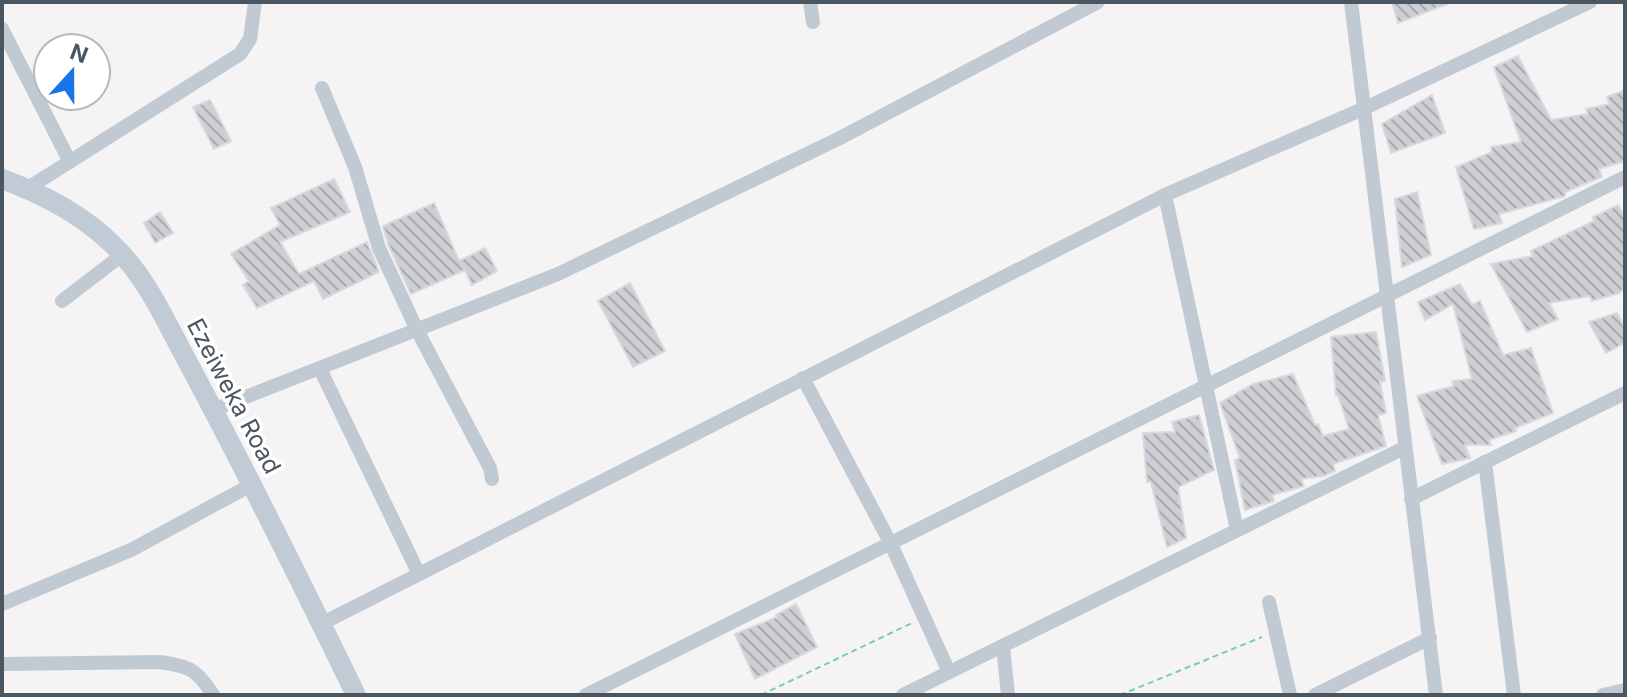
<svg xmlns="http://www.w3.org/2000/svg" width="1627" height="697" font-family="Inter,sans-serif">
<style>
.building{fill:url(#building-back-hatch);stroke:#d7d9de;stroke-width:2}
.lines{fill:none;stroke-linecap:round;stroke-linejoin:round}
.path{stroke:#7ad0a6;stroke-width:2;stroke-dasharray:6 4;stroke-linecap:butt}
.minor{stroke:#c1cad2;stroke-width:14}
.secondary{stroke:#c1cbd6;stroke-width:20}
.labels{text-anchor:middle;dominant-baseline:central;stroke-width:7;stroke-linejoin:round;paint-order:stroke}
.street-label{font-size:24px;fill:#4a5661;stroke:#fff}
</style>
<defs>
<pattern id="building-back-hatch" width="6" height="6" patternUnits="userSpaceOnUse" patternTransform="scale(2)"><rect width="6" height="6" fill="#cdcfd5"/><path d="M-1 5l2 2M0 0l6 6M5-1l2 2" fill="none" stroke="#a8abb0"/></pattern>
</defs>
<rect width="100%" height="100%" fill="#f5f3f3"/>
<g class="building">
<polygon points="1392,2 1450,2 1450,3 1398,23"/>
<polygon points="1518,56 1551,120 1588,114 1586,109 1610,104 1607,97 1625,90 1625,161 1599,169 1602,177 1565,192 1565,196 1499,214 1502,223 1474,229 1456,167 1492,152 1491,147 1521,142 1494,67"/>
<polygon points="1432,95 1445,133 1391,153 1382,124"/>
<polygon points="210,100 231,141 214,149 193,107"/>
<polygon points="334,179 350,212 280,242 299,274 367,242 379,272 323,299 314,281 257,308 243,285 249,281 231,254 280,225 271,208"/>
<polygon points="1417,192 1431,255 1402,267 1395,199"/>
<polygon points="434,203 459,261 485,248 497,271 472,285 465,270 411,294 388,244 383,226"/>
<polygon points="1618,205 1625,218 1625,288 1619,293 1592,301 1590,296 1549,303 1558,319 1527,332 1491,264 1533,256 1531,251 1594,221 1593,217"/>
<polygon points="160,212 173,233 155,243 144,223"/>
<polygon points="630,283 665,351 633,367 598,301"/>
<polygon points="1460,284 1472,305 1480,301 1503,355 1531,348 1553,413 1515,428 1516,431 1489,440 1491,445 1465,445 1470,458 1442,464 1417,396 1454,386 1452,381 1472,379 1453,304 1425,320 1418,302"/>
<polygon points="1617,313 1625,329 1625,343 1606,353 1589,322"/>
<polygon points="1376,332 1385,381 1380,382 1386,413 1378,415 1386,446 1333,464 1335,471 1324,476 1301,479 1304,486 1272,495 1274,501 1245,510 1235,460 1240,458 1220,403 1253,384 1293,374 1315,425 1318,424 1323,436 1349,429 1338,395 1336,395 1331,337"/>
<polygon points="1199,415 1214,470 1178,487 1186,538 1167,547 1151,482 1147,482 1143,433 1175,432 1172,422"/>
<polygon points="796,604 817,647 755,679 735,634 777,617 776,615"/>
</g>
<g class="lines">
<g class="path">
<polyline points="761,695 912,623"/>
<polyline points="1120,695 1262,637"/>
</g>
<g class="minor">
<polyline points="810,2 813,22"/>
<polyline points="1351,2 1436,695"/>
<polyline points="2,29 70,162"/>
<polyline points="322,88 355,167 379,248 417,330 490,468 492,479"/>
<polyline points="28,188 240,54 250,39 255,2"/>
<polyline points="1165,195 1237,530"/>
<polyline points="62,301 122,255"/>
<polyline points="320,369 419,574"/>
<polyline points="803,378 890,542 949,672"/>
<polyline points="213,410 558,274 840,138 1098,2"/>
<polyline points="1485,462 1514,695"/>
<polyline points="1411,499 1625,393"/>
<polyline points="1269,602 1290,695"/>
<polyline points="2,604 131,550 251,485"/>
<polyline points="321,624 1165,195 1365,108 1590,2"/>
<polyline points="1003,646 1008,695"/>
<path d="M2,664L159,662C189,666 197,669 213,695"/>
<polyline points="586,695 1625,177"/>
<polyline points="903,695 1404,448"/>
<polyline points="1315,695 1430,638"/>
<polyline points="1603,695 1625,690"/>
</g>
<path class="secondary" d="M2,179C40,193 81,214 111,243C148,277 168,327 192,370C249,477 303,586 356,695"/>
</g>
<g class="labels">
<g class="street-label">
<text transform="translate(234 396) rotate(62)">Ezeiweka Road</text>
</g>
</g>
<rect width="1627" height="697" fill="none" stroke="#4a5661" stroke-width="8"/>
<g transform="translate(72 72) rotate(21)"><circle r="38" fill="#ffffff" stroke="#b7bbc0" stroke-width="2"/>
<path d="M0-6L14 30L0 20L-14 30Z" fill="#1a73e8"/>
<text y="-12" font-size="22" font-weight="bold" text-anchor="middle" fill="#4a5661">N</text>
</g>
</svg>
